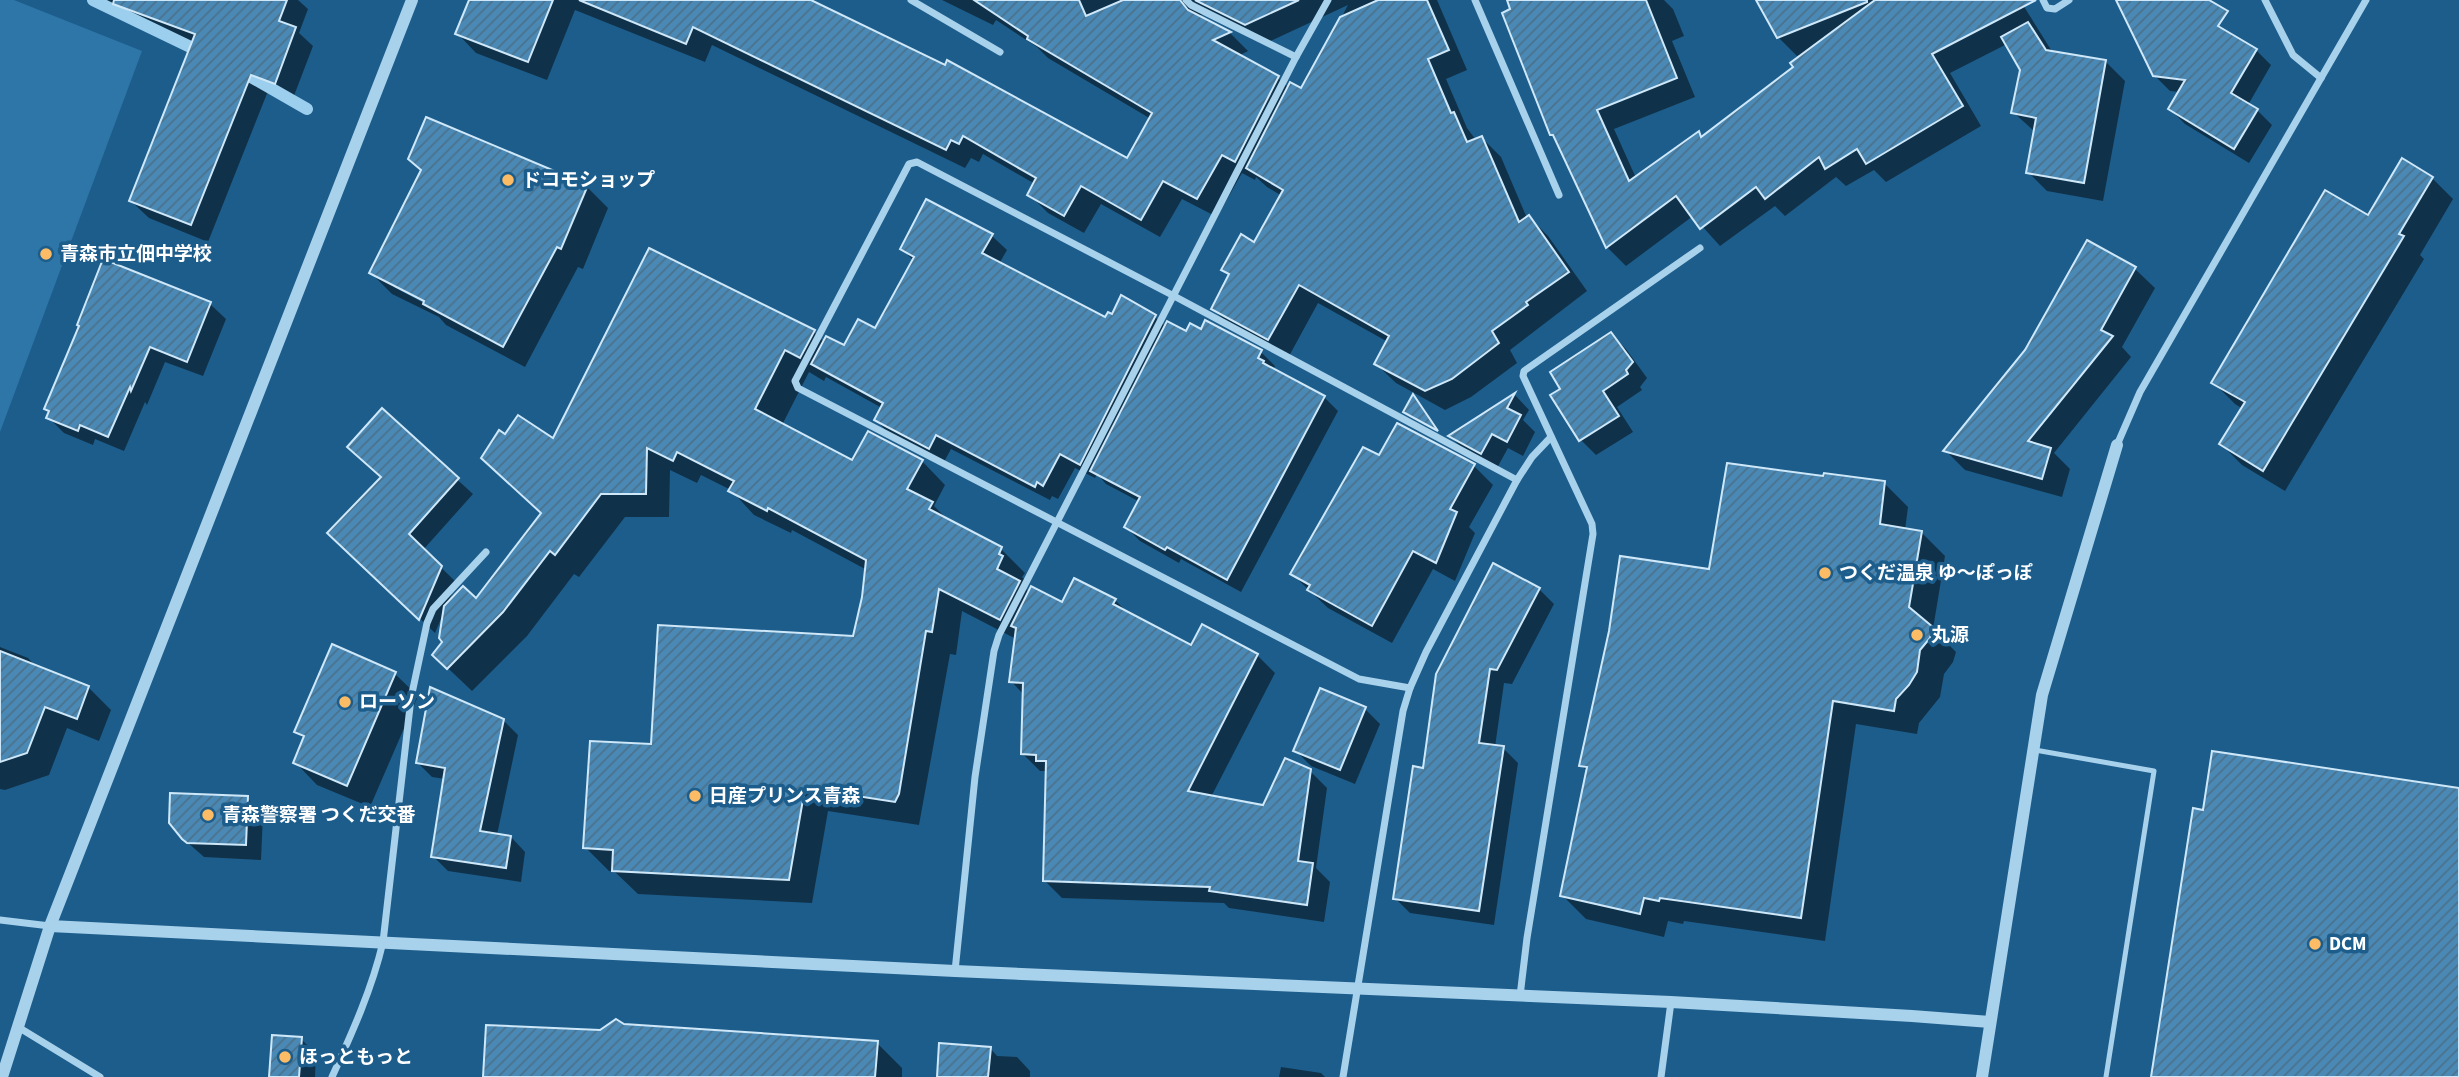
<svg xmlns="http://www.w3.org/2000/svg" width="2459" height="1077" font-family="'Source Sans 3','Noto Sans JP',sans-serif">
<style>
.park{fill:#2d76a7}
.shadow{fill:#0007;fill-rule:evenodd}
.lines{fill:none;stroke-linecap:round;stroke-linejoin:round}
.stream{stroke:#9cceee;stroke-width:12}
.building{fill:url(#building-hatch);stroke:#cee8f9;stroke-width:2}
.service{stroke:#a8d1ec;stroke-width:5}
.minor{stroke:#a8d1ec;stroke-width:7}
.tertiary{stroke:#a8d1ec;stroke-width:12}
.poi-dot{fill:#fcbc66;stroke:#1d5d8b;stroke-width:2.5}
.labels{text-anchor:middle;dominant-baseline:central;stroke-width:7;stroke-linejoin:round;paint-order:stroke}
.poi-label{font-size:19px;font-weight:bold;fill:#fff;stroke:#1d5d8b;text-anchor:start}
</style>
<defs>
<pattern id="building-hatch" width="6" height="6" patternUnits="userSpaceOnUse" patternTransform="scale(1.75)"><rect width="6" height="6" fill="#4a89b5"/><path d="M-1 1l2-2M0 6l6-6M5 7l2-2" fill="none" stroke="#4b718b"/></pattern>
</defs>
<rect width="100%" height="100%" fill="#1d5d8b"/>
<polygon class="park" points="0,0 14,0 142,51 0,432"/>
<g class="shadow">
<polygon points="99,0 298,0 308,9 299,33 313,46 292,101 268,91 208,242 149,218 131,201 193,43 156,30 148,22 125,14 117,6"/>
<path d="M471,0H807L1128,160L1151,119L1048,58L1037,47L996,20L993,25L942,0H1437L1467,70L1446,79L1467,128L1476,140L1482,138L1501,157L1527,218L1529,217L1548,236L1587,291L1510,350L1517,363L1471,397L1445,410L1396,383L1376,364L1388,342L1318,303L1288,358L1232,328L1213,309L1230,276L1223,270L1255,244L1282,196L1267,187L1256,177L1255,180L1242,173L1217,217L1182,199L1160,237L1101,204L1084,233L1048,213L1029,194L1035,184L983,154L979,162L971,158L965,168L712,45L705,62L575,10L547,80L476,53L457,33ZM1348,5L1302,91L1289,88L1278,78L1238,56L1248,51L1230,33L1200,18V15L1209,13L1266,43Z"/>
<polygon points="1509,0 1664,0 1673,9 1684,36 1672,41 1695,97 1614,129 1636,178 1699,134 1703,138 1795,68 1805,53 1797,56 1778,37 1772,0 2032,0 2023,5 2053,53 2106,62 2125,81 2103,201 2047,191 2028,172 2035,132 2013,112 2022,70 2007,44 1950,73 1981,126 1886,182 1874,170 1846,186 1836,177 1785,216 1775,206 1720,246 1693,216 1626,266 1607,247 1557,139 1552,135"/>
<polygon points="2118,0 2199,0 2210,23 2256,50 2271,65 2248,105 2257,110 2272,125 2249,163 2185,124 2170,109 2180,92 2170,91 2154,75"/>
<polygon points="2432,178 2453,199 2420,255 2424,259 2285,491 2242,465 2221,444 2243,409 2235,404 2214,383 2369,218"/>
<path d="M587,187L608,208L583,269L578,267L525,367L446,325L439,317L392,294L371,273ZM394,283L433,303L431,307L394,287Z"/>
<polygon points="992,236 1007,250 999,264 1106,320 1113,316 1122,298 1155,317 1166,327 1187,333 1201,331 1206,322 1261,352 1275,366 1273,370 1324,397 1338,411 1241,592 1181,559 1179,563 1140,541 1126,527 1140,502 1106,484 1097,474 1095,478 1075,468 1058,499 1052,496 1050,500 951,449 944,462 890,435 876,420 882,408 826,377 824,381 809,372 782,425 853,463 922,461 945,485 934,506 951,523 1001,549 1025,573 1022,577 1026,581 1023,586 1030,593 1063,604 1115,600 1130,615 1192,648 1257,655 1275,673 1211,797 1264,806 1310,771 1327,788 1316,868 1330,882 1324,922 1229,908 1224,903 1062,898 1044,880 1047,771 1040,771 1022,753 1024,695 1011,681 1016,639 962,611 956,655 950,654 919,825 828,811 812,903 638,894 615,872 609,871 585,847 652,746 854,638 864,597 867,570 792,530 791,533 754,515 731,490 701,475 697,483 670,470 669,517 625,517 579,577 574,574 527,636 472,691 434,655 444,642 443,614 435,633 345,548 383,478 382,411 473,494 423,550 457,583 447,604 476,600 543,514 506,437 554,440 814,332 824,342 845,347 876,331 914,261 902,249"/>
<polygon points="2135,269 2155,288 2122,347 2131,357 2054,453 2070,469 2062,497 1965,470 1946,451"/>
<polygon points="210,304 226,319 203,376 165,362 147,405 145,402 124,451 95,439 93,445 64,433 48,417 50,412 46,409 81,326"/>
<polygon points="1611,334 1626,349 1647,378 1640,387 1642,390 1617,407 1633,432 1596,455 1581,440 1553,396 1562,390"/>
<polygon points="1515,395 1529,410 1523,420 1535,432 1523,456 1508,448 1497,468 1465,451 1450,436"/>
<polygon points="1474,466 1493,485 1469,527 1475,533 1455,581 1433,569 1392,643 1328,608 1292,574"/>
<polygon points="1825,478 1884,483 1908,507 1905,530 1921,532 1945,556 1933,629 1956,652 1953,662 1944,674 1940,697 1919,723 1917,734 1856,724 1825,941 1684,921 1683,924 1668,921 1664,937 1586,919 1562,895 1588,772 1581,765 1711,571"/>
<polygon points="1539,589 1554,604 1512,684 1504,683 1495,747 1503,748 1518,763 1494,925 1410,913 1395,898 1424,770"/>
<polygon points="0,647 28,658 37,668 88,687 111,710 99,741 67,728 49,775 5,790 0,789"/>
<polygon points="395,674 418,696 370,807 317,785 295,762 304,739 296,731"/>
<polygon points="1365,709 1380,724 1355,784 1311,766 1295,750"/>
<polygon points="503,720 518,735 497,835 511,837 525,852 521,882 448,871 433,856 445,779 432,777 418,763"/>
<polygon points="247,798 263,814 261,860 204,857 178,834"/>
<polygon points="624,1025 877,1043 902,1068 902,1077 485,1077 600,1032"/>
<polygon points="301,1039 316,1054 315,1077 271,1077"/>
<polygon points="990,1048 997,1056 1017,1057 1030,1071 1030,1077 939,1077"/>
<polygon points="1281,1067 1321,1073 1325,1077 1279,1077"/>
</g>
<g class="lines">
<g class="stream">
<polyline points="93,0 205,54"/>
<polyline points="237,69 307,109"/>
</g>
</g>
<g class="building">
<polygon points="114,0 287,0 279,21 296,27 275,84 251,75 191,225 129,201 195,34 113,4"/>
<polygon points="469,0 553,0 528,62 455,34"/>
<polygon points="579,0 811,0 945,65 947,60 1127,158 1152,113 1027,39 1028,36 974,0 1079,0 1086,16 1123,0 1180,0 1188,10 1231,32 1213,40 1279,76 1235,162 1222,155 1197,199 1163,181 1141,220 1081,186 1064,216 1027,195 1036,178 963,136 959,144 951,140 946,150 693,27 686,44"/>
<polygon points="1195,0 1299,0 1245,25"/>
<polygon points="1378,0 1427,0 1449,50 1428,59 1451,113 1454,112 1467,142 1482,136 1519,222 1529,215 1569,272 1526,302 1528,305 1492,331 1499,343 1452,379 1425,391 1374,364 1389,336 1299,285 1268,340 1211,309 1229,274 1221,270 1241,234 1254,242 1283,190 1246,168 1290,82 1301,88 1340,17"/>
<polygon points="1507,0 1646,0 1677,78 1597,110 1629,181 1699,131 1701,137 1793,67 1790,63 1875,0 2036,0 1932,54 1963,106 1866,164 1857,149 1825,169 1819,157 1765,199 1756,187 1700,229 1676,196 1606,248 1553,135 1550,135 1502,13 1510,9"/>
<polygon points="1756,0 1867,0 1867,2 1777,38"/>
<polygon points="2116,0 2209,0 2228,11 2218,26 2257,49 2231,93 2258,109 2234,149 2168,109 2185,80 2153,76"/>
<polygon points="2028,22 2046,50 2106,60 2084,183 2026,173 2036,118 2011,113 2020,70 2001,37"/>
<polygon points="426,117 588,185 561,249 557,247 503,347 423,304 424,301 369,273 421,170 408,159"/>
<polygon points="2402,158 2433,177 2399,234 2404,236 2263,471 2219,444 2245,402 2211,383 2325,190 2368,215"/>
<polygon points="926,199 993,234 982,253 1105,317 1108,312 1112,314 1121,295 1156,315 1080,465 1060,454 1043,486 1037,482 1035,487 936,435 929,449 874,420 883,403 811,364 826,336 844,345 858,319 875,328 914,257 900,249"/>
<polygon points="2087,240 2136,267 2101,330 2113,336 2028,441 2051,448 2042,479 1943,451 2025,350"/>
<polygon points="649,248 815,330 800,358 785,350 755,409 852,460 868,431 923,460 907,489 933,502 929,509 1002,547 999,554 1003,556 997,569 1020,581 1000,620 939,589 932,632 926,631 899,794 895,802 805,788 789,880 612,871 613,850 583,848 590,741 651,744 658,625 853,636 862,597 866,560 768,508 767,511 728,491 734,481 677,452 673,461 647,448 646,494 601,494 555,555 550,551 503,612 447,669 432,655 442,642 439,638 444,606 463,586 476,598 541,513 481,458 499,430 505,434 518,415 553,438"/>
<polygon points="103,259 211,302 187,362 150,347 131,391 130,387 108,437 80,425 78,431 46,418 49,411 44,409 79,326 77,325"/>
<polygon points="1205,320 1262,350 1258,358 1264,361 1263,363 1325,396 1227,580 1167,547 1165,550 1124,527 1140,497 1090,471 1167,321 1186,331 1190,323 1201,329"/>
<polygon points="1611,332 1633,362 1626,370 1628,374 1603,391 1619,416 1579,441 1550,395 1560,389 1550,372"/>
<polygon points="1515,393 1507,408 1521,415 1507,442 1492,434 1481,454 1448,436"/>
<polygon points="1413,394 1438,431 1403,412"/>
<polygon points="382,408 459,478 409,534 442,566 419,620 327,533 381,477 347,447"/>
<polygon points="1397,423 1475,464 1450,509 1457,512 1436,563 1413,551 1372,626 1307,590 1310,585 1290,574 1363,447 1379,455"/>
<polygon points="1727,463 1823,476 1824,473 1885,481 1880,524 1922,531 1909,607 1933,627 1930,638 1920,650 1917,672 1909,685 1896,699 1894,711 1833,701 1801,918 1660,898 1659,901 1644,898 1640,914 1560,896 1587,767 1579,766 1609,631 1620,556 1709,569"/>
<polygon points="1493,563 1540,588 1497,670 1490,669 1479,743 1504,746 1479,911 1393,899 1413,766 1423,768 1436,674"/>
<polygon points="1074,578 1116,599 1113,604 1191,645 1202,624 1258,654 1188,791 1263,805 1285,758 1311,769 1298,861 1313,863 1307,905 1209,891 1210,887 1043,881 1046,761 1036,761 1036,755 1021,754 1023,683 1009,682 1016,628 1011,626 1031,586 1062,602"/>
<polygon points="332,644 396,672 347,786 293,763 304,736 294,732"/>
<polygon points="0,651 89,686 77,719 45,707 27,753 0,762"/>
<polygon points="430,687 504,719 480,831 511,836 506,868 431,857 445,768 416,763"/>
<polygon points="1320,688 1366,707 1340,770 1293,751"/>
<polygon points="2212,751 2459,788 2459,1077 2151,1077 2193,808 2203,810"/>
<polygon points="170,793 248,796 246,845 187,843 182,839 169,823"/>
<polygon points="616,1019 624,1024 878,1041 875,1077 483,1077 486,1025 600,1030"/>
<polygon points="272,1035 302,1037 299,1077 269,1077"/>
<polygon points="939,1043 991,1047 988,1077 937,1077"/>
</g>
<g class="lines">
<polyline class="service" points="2035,750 2154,771 2106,1077"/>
<g class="minor">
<polyline points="911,0 1000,52"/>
<polyline points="1186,0 1191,5 1296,57"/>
<polyline points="1475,0 1559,195"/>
<polyline points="2043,0 2047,8 2055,9 2069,0"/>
<polyline points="2265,0 2293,55 2321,78"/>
<polyline points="2117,445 2140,392 2366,0"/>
<polyline points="1410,688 1359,679 798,388 795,381 909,164 917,162 1174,296 1517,480"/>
<polyline points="0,920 50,926"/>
<polyline points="955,971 975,777 994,651 999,635 1296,57 1328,0"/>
<polyline points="1520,996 1527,938 1593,534 1592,524 1523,376 1524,371 1700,248"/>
<polyline points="18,1027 100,1077"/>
<path d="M332,1077C352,1033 372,989 383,942L411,698L427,623L433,609L486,552"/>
<polyline points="1343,1077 1403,711 1410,688 1426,652 1517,480 1532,457 1551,437"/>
<polyline points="1661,1077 1671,1002"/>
</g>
<g class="tertiary">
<polyline points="50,926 955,971 1671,1002 1912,1016 1990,1022"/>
<polyline points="2,1077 50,926 412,0"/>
<polyline points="1982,1077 2042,695 2117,445"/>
</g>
</g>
<g class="poi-dot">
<circle cx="508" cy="180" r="7"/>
<circle cx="46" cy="254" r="7"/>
<circle cx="1825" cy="573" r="7"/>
<circle cx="1917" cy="635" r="7"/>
<circle cx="345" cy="702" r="7"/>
<circle cx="695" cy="796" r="7"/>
<circle cx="208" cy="815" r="7"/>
<circle cx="2315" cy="944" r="7"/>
<circle cx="285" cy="1057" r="7"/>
</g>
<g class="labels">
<g class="poi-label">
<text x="522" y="180">ドコモショップ</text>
<text x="60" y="254">青森市立佃中学校</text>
<text x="1839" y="573">つくだ温泉 ゆ～ぽっぽ</text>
<text x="1931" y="635">丸源</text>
<text x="359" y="702">ローソン</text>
<text x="709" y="796">日産プリンス青森</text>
<text x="222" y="815">青森警察署 つくだ交番</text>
<text x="2329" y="944">DCM</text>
<text x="299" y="1057">ほっともっと</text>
</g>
</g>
</svg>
